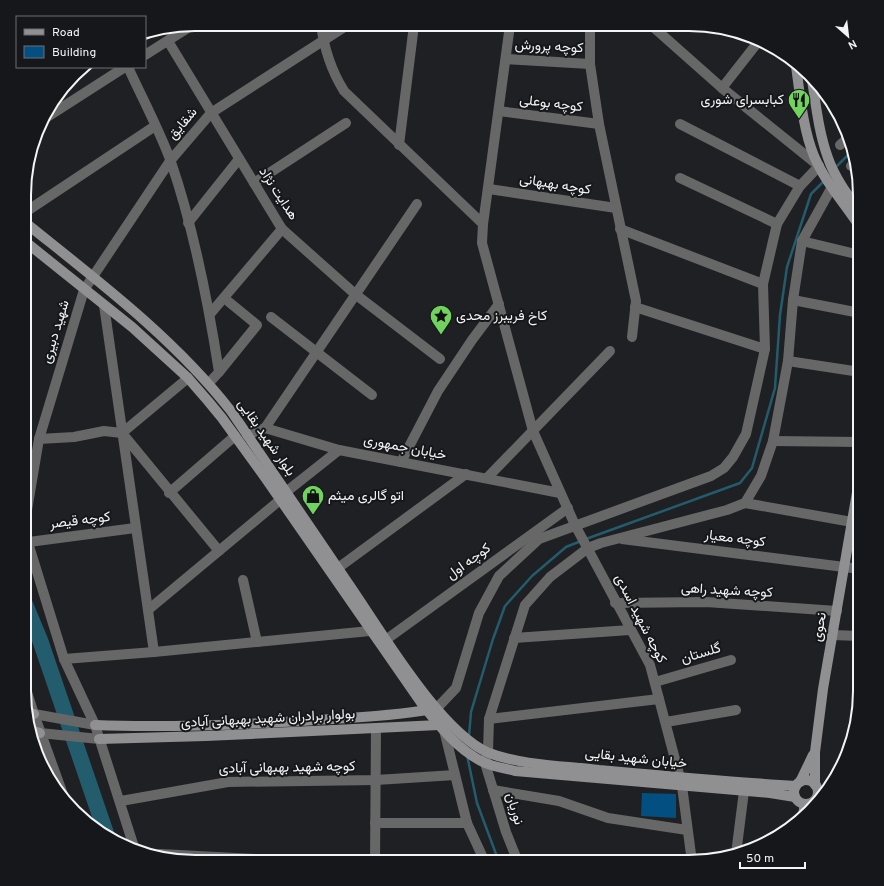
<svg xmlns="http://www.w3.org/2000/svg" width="884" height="886" font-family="Overpass,Vazirmatn,sans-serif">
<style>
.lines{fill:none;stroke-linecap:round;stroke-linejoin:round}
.stream{stroke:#235c6c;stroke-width:2.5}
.river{stroke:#235c6c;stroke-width:16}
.building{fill:#044f82}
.minor{stroke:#676768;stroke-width:10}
.tertiary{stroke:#676768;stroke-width:10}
.secondary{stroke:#908f92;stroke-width:10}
.labels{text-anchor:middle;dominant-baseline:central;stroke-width:4;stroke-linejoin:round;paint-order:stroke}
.street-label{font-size:14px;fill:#f4f4f6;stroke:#16171a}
.poi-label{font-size:14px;fill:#f4f4f6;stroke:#16171a;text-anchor:start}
.rim{fill:none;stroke:#f4f4f6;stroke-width:2}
</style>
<rect width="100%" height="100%" fill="#1f2023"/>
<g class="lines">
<g class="stream">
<polyline points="835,168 853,150"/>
<polyline points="586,539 740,483 752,468 775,388 780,315 787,267 811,194 824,181"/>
<polyline points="469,736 471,712 493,639 505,606 532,576 566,547 581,541"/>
<polyline points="467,755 477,803 499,862"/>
</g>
<polyline class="river" points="25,604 40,640 107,836"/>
</g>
<polygon class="building" points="642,793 676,794 676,818 641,816"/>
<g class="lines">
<g class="minor">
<path d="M321,24C324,49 331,70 344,91L483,224"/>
<polyline points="510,25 483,224 482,243 533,431 575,525 650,665 680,778"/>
<polyline points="590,25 590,64 599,124 636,301 632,337"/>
<polyline points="651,25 722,88 819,166"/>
<polyline points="168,41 282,229 355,294 440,359"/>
<polyline points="145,55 194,24"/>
<polyline points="506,59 590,64"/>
<path d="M128,67C142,98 159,129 171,162C194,229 208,301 219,372L209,383"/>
<polyline points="722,88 758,42"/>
<polyline points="499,111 599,124"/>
<polyline points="44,119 125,67"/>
<polyline points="680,124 800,186"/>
<polyline points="399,145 414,25"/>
<polyline points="680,178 777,224"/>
<polyline points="254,183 346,123"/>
<polyline points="489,189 616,208"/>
<polyline points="27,211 155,126"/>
<polyline points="188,223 239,159"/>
<polyline points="620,229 763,284"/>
<polyline points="802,241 860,255"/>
<polyline points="793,300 860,313"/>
<polyline points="104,305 154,652"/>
<polyline points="635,307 765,349"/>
<polyline points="210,314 282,229"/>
<polyline points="271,317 372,395"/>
<polyline points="788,361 860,372"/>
<polyline points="219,372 257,325 229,302"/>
<polyline points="265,428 417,204"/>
<polyline points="122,433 188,378"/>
<polyline points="247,435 265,428 339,450 560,493"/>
<polyline points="39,439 74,437 104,431 122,433 219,551"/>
<polyline points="773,441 860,442"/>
<polyline points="401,462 438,391 472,340 499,304"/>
<polyline points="487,478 610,351"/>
<polyline points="286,492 339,450"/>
<polyline points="169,493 235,436"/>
<polyline points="745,503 852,522"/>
<polyline points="25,522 39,439 84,290 170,161 211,113 349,24"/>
<polyline points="25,533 64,659 95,725 134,847"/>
<polyline points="622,539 860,569"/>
<polyline points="29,542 135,528"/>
<polyline points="338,568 466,474"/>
<polyline points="243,580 257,642"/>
<polyline points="615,603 706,602 837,611"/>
<polyline points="148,610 280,500"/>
<polyline points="832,635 860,636"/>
<polyline points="514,638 630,630"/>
<polyline points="387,639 568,508"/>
<polyline points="64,659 154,652 370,631"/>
<polyline points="655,682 731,660"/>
<polyline points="24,683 34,714 65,800"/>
<polyline points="34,714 95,725"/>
<polyline points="489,719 659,699"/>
<polyline points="666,722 736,710"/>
<polyline points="444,730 467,823 485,862"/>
<polyline points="40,733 99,739"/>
<polyline points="682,786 692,862"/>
<polyline points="493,790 559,801 608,818 687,830"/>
<polyline points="121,801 228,782 376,780 455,775"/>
<polyline points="375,823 467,823"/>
<polyline points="160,854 310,862"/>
<polyline points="736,854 744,791"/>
<polyline points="375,862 376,728"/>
</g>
<g class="tertiary">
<polyline points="840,145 849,137"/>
<polyline points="851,166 855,162"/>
<polyline points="428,710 437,708 456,688 479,613 499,576 539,539 711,476 724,468 733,457 746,434 765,349 763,284 777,224 800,186 819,166"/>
<polyline points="518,862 506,832 485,763 488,752 489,719 525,605 550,577 588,548 601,543 727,510 745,503 761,476 773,441 788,361 793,300 802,241 832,187"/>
</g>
<g class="secondary">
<path d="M796,66C800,95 803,129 814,156C825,182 845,204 860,227"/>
<path d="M812,80C816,106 819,133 828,158C835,178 847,195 860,211"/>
<path d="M27,224C98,281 174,338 231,411C270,469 310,527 350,586C381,631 440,732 489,753C520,765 566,766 599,770C665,776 730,782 796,786"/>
<path d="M27,243L132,327L188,378L208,401L222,418L264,476L422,704C439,726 459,751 485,763C494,767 505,768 515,771L770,793L795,797"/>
<polyline points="27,713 34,714"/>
<path d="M95,725C164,728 233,725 302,721C344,718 386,717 427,710"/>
<polyline points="30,730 40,733"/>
<polyline points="99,739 206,736 439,725"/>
<circle cx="806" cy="792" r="12"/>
<polyline points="800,782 813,755"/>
<polyline points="815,785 815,752 823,689 860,475"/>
<polyline points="803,815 805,804"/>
</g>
</g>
<defs>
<g id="restaurant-pin" transform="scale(1.15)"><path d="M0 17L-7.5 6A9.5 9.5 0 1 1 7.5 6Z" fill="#71d35e" stroke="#16171a"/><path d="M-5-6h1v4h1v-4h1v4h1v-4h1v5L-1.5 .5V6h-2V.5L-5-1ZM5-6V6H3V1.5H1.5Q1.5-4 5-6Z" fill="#111"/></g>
<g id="sight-pin" transform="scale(1.15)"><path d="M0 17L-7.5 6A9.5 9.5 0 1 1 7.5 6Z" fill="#71d35e" stroke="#16171a"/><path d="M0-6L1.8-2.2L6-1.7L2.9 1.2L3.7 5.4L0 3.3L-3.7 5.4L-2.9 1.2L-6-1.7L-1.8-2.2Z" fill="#111"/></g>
<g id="shop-pin" transform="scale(1.15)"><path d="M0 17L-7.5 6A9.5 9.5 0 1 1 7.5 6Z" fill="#71d35e" stroke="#16171a"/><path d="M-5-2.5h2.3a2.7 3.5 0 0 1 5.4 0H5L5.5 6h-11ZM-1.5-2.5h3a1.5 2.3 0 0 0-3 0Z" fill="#111"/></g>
</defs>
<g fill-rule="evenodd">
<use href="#restaurant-pin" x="799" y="100"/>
<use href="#sight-pin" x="441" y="316"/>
<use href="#shop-pin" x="313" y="496"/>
</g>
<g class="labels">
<g class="street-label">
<text transform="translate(549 47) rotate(3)">کوچه پرورش</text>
<text transform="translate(551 104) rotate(7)">کوچه بوعلی</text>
<text transform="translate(183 124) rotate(-50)">شقایق</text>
<text transform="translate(555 185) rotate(9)">کوچه بهبهانی</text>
<text transform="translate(278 194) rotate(57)">هدایت نژاد</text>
<text transform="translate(56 332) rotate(-73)">شهید دبیری</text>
<text transform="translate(266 438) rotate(55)">بلوار شهید بقایی</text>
<text transform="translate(405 448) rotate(11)">خیابان جمهوری</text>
<text transform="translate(80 521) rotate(-7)">کوچه قیصر</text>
<text transform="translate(735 539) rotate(7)">کوچه معیار</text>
<text transform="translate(469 562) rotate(-36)">کوچه اول</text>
<text transform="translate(727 591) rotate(3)">کوچه شهید راهی</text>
<text transform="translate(640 619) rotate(63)">کوچه شهید اسدی</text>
<text transform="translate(820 627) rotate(-80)">نحوی</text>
<text transform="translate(701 654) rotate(-17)">گلستان</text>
<text transform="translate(268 719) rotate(-3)">بولوار برادران شهید بهبهانی آبادی</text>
<text transform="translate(636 759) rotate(6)">خیابان شهید بقایی</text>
<text transform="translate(287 768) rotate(-1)">کوچه شهید بهبهانی آبادی</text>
<text transform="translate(514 809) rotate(73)">نوریان</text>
</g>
<g class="poi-label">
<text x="784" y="100" text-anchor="end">کبابسرای شوری</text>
<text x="456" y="316">کاخ فریبرز محدی</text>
<text x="328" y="496">اتو گالری میثم</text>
</g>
</g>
<path d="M0 0H884V886H0ZM195 31H689A164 164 0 0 1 853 195V691A164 164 0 0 1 689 855H195A164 164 0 0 1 31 691V195A164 164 0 0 1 195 31Z" fill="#16171a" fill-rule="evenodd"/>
<path class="rim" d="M195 31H689A164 164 0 0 1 853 195V691A164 164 0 0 1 689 855H195A164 164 0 0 1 31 691V195A164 164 0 0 1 195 31Z"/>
<rect x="16" y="16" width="130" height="52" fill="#16171a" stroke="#6f6f72"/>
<rect x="24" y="29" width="20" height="6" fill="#908f92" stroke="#6f6f72"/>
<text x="52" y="36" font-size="12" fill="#f4f4f6">Road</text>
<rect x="24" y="46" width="20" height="12" fill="#044f82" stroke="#6f6f72"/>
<text x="52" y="56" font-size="12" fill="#f4f4f6">Building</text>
<g transform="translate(848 36) rotate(152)" stroke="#16171a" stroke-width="3" paint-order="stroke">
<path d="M0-3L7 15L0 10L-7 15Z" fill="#f4f4f6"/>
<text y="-6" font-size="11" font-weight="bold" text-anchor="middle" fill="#f4f4f6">N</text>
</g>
<path d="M740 862v6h65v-6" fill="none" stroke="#f4f4f6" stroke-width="2"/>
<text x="746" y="862" font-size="12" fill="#f4f4f6" stroke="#16171a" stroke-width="3" paint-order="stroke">50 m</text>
</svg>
